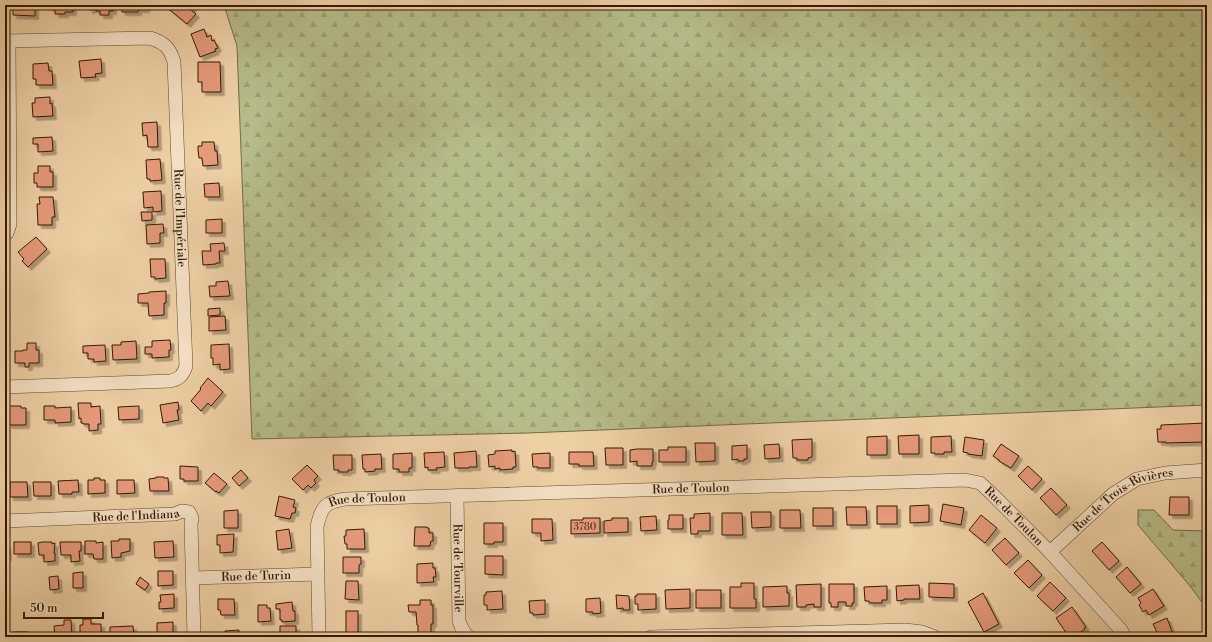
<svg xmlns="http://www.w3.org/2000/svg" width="1212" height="642" font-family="'Libre Bodoni',serif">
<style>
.forest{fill:url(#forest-firs);stroke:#746b46}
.building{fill:#e69a7a;stroke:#321a04;filter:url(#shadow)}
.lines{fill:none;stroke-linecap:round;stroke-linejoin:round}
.street-casing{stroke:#61482c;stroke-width:14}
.street{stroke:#f4e0c4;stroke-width:13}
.labels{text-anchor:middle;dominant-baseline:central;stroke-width:3.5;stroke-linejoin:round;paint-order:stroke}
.number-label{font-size:10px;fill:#5f3a22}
.street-label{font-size:12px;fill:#321a04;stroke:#f4e0c4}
</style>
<defs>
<pattern id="forest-firs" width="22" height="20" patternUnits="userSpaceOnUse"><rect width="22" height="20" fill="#b6bc88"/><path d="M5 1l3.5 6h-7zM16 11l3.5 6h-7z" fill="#9da174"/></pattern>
<filter id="shadow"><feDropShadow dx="3.5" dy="3.5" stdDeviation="0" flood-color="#0004"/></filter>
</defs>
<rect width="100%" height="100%" fill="#eed0a5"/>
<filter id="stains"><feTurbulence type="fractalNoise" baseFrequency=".005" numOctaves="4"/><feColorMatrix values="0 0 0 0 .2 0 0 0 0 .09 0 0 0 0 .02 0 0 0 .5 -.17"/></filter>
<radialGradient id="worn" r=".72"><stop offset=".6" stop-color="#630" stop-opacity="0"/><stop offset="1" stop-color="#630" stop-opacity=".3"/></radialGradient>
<g class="forest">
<polygon points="224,5 1207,5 1207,405 528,433 252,439 237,46"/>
<polygon points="1138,510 1154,510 1173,530 1207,531 1207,609 1190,586 1138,525"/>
</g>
<g class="building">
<polygon points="13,5 35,5 35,16 13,15"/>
<polygon points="52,5 73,5 73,12 65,12 65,14 55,14 55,10 52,10"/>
<polygon points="89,5 113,5 113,11 109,11 109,15 100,15 100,11 96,11 96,9 89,10"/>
<polygon points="121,5 146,5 146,9 138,9 138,12 122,12"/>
<polygon points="164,5 190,5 193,8 191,10 196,14 187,24"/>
<polygon points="204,29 207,37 211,35 212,41 214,40 218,48 215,49 216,51 200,57 191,34"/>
<polygon points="101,59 102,73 95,74 96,77 81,78 79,61"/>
<polygon points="198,62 220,62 221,92 202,92 202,82 198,82"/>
<polygon points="48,63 49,71 52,71 53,85 36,85 36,79 33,79 33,64"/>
<polygon points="50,97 50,104 52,103 53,116 33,117 32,103 35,103 35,98"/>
<polygon points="157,122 158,147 148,147 147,135 143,136 142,123"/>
<polygon points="52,137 53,151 38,152 38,144 33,144 33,138"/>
<polygon points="202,142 214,142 215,151 217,151 218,165 203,166 202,158 199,158 198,150 198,146 202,146"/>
<polygon points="160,159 162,180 150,181 150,179 147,179 146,160"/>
<polygon points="38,166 50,166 50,172 53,172 53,187 37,187 37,183 34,183 34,173 38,173"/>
<polygon points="219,183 220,197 205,197 204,184"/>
<polygon points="161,191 162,211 153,212 153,207 144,208 143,192"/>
<polygon points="39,197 53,197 55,217 52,217 52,225 38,225 37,204 40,204"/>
<polygon points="141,212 152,212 152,220 142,221"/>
<polygon points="222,219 222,233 206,233 206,220"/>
<polygon points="163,224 164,233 160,233 160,243 147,244 146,225"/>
<polygon points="36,237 47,249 28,267 22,261 24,259 18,252"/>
<polygon points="224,243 225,251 219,251 220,263 216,263 216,264 203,265 202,251 211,251 210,244"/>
<polygon points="150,259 165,259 166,278 155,279 155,277 151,277"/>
<polygon points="228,281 230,296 210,297 209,286 216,286 216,282"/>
<polygon points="166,291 166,303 164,303 164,315 149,316 148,303 138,303 138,294 149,293 149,292"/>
<polygon points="220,308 220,315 208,316 208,309"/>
<polygon points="225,316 226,330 209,331 209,317"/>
<polygon points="170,340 171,350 169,350 169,357 152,358 152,354 145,354 145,347 152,347 152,341"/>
<polygon points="136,341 137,359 113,360 112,345 121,345 121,342"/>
<polygon points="27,343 36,343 36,350 39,350 39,363 29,363 29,367 25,367 25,363 15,363 15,351 23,351 23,350 27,350"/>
<polygon points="229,344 230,369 220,370 220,364 213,365 213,358 211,358 211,345"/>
<polygon points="105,345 106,361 94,362 94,359 88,359 88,353 83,353 83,346"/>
<polygon points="208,378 223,392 211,406 208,403 201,411 191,401 201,389 200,388"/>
<polygon points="178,402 179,410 177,410 179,420 163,423 160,405"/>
<polygon points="78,403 91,403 91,407 100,406 101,424 98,424 98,430 89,431 89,424 83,424 83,423 81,423 81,418 79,419"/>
<polygon points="8,406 21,406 21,408 26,408 26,425 8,425"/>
<polygon points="44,406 55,406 55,408 71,407 71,422 55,423 55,420 44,420"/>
<polygon points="139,406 139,419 119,420 118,407"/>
<polygon points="1206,423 1207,436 1204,436 1204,442 1166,443 1166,442 1158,442 1157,429 1161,429 1161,425"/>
<polygon points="919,435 919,454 899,454 898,436"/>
<polygon points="887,436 887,455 867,455 867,437"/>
<polygon points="951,436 952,452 944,452 944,454 935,454 935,453 931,453 931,437"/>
<polygon points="965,437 984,440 982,456 968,454 968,453 963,452"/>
<polygon points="812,439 812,457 808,458 808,460 797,460 797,458 793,458 792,440"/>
<polygon points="695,443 715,443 715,461 696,462"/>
<polygon points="779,444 780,458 765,459 764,445"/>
<polygon points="1001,444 1019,456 1011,468 999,461 999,460 993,456"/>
<polygon points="747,445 747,459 744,459 744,461 738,461 738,459 732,460 732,446"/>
<polygon points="668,447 686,447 686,462 659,462 659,450 668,450"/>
<polygon points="605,448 623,448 623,465 606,465"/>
<polygon points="637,449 653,449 653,462 652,462 652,466 637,466 637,461 630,462 630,450"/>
<polygon points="512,450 512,452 515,451 516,467 513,467 513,469 500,470 500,468 495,469 495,466 489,467 488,455 495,454 495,451"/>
<polygon points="476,451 477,467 469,467 469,468 455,468 454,453"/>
<polygon points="444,452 445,467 436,468 437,470 428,470 428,467 425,468 424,453"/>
<polygon points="569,452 593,452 594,466 579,466 579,464 569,464"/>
<polygon points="412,453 412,468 409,468 409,472 399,472 399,469 393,469 393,454"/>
<polygon points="550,453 550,468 538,468 538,467 533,467 532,454"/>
<polygon points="381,454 382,469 375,469 375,471 365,472 365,469 363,469 362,455"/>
<polygon points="333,455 352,455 352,470 348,470 348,472 339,472 339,470 334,470"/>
<polygon points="307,465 318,476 314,480 316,483 311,488 308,485 303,490 292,479"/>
<polygon points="180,466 198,467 198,481 184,481 184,479 180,479"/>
<polygon points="1028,466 1042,479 1032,490 1018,476"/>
<polygon points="241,470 248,478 239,486 232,478"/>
<polygon points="214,473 227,484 219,493 216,491 216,492 205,483"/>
<polygon points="156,477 164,477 164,478 168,478 169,491 150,491 149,479 156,478"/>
<polygon points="94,478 100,478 100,480 105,480 105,493 88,494 88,480 94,480"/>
<polygon points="78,480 79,492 72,492 72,494 59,494 58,481"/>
<polygon points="117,480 134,480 135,493 117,494"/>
<polygon points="10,482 27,482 28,497 10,497"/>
<polygon points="33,482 51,482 51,496 34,496"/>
<polygon points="1051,488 1067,505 1056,515 1040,498"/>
<polygon points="279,496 295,500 293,507 296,508 295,513 292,513 290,519 275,516"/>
<polygon points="1170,497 1189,497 1189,515 1169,515"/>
<polygon points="1203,497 1207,497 1207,514 1204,514"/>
<polygon points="943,504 964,508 961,525 940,521"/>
<polygon points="929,505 929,522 910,523 910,506"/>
<rect x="877" y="506" width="20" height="18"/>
<polygon points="846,507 866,507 867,525 847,525"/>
<rect x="813" y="508" width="20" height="18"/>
<polygon points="238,510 238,528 224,528 224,511"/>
<polygon points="780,510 800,510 801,528 780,528"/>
<polygon points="751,512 771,512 771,527 752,528"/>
<polygon points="710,513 710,531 698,531 698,534 691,534 690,518 694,518 694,514"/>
<polygon points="722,513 742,513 743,535 722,535"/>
<polygon points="669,515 683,515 683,529 668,529 668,520 669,520"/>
<polygon points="981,515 997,528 985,543 969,530"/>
<polygon points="656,516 657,530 641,531 640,517"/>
<polygon points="583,518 600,518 600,533 571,534 571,520 583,520"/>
<polygon points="612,518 628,518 628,532 604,533 604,521 612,520"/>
<polygon points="532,519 552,519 553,540 541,541 541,533 532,533"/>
<polygon points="484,523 503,523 503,542 494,542 494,544 484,544"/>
<polygon points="415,527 427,527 427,528 429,528 429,533 433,533 433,541 431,541 430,546 414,546"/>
<polygon points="289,529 292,548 278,550 276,531"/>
<polygon points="364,529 365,549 347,549 347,544 345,544 344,536 346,536 346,530"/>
<polygon points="234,534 233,552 220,553 220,545 217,545 217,535"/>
<polygon points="1005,538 1019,553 1006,565 992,550"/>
<polygon points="119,539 130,539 130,551 121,553 121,557 112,558 111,541 119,541"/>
<polygon points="85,541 96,541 96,543 103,542 103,559 94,559 93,554 85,554"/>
<polygon points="173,541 174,557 155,558 154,542"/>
<rect x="14" y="542" width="17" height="12"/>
<polygon points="42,542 52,542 52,544 55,543 54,553 55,553 55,561 44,562 44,555 39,555 38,543"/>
<polygon points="60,542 81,542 81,551 79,551 80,561 71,562 71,555 61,555"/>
<polygon points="1102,542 1119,561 1109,570 1092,551"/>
<polygon points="5,545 7,545 8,557 5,557"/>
<polygon points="485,556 503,556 503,575 485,574"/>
<polygon points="343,557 361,557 361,564 359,565 359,573 343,573"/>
<polygon points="1028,560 1042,575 1029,588 1014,573"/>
<polygon points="433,563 433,568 435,568 436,577 433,577 434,582 417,583 417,564"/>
<polygon points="1127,567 1141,584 1130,593 1116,577"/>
<polygon points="158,571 173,571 173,585 158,586"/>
<polygon points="83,572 83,588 73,588 73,573"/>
<polygon points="58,576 59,589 50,590 49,577"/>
<polygon points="140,577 149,584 145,590 136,584"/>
<polygon points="346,581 358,581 359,600 345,599"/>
<polygon points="1050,582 1066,598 1053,611 1037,596"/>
<polygon points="741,583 754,583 754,599 756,599 756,608 730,608 730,587 741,587"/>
<polygon points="929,583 954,584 954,598 929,597"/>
<polygon points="821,584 821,607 814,607 814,604 806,605 806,607 797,607 796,585"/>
<polygon points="829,584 854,584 854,603 852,603 852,606 846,606 846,602 838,602 838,607 831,607 831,603 829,603"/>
<polygon points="919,585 920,599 904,599 904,600 897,601 896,586"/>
<polygon points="787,586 787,593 789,593 789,606 763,607 763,587"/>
<polygon points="887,586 887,600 882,600 882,603 870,603 869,601 865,601 864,587"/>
<polygon points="690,589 690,608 666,609 665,590"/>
<polygon points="1153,589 1164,606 1149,615 1146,610 1143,612 1139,605 1141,603 1138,598"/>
<rect x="696" y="590" width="25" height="18"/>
<polygon points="502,591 503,609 487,610 487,605 484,605 484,595 486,595 486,592"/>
<polygon points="983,593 999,624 984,632 968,602"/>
<polygon points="174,594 174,608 159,609 159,602 161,602 160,595"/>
<polygon points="637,594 656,594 656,609 638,610 638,604 635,604 635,596 637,596"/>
<polygon points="616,595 629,596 630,610 623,610 623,608 617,609"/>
<polygon points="600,598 601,613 593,614 593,612 586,612 586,599"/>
<polygon points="218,599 234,599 235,615 221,615 220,610 218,610"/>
<polygon points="420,600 431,600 431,605 433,605 433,624 431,624 431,635 418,635 418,625 417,625 416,612 409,612 408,605 420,605"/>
<polygon points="545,600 545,614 533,615 533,613 530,613 529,601"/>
<polygon points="292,602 293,611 295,611 295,621 282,622 282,620 280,620 280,609 276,609 276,604"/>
<polygon points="258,605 267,605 267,608 270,608 271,621 258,622"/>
<polygon points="1072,607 1086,627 1084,628 1085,629 1074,637 1069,637 1056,618"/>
<rect x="346" y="611" width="12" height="24"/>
<polygon points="1167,618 1174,637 1159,637 1153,624"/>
<polygon points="83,619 91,619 91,624 101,624 101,637 80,637 80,625 83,625"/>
<polygon points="64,620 71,620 72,637 55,637 54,626 64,625"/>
<polygon points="173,622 173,637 157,637 157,623"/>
<polygon points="133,626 134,637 110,637 110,627"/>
<polygon points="280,626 296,626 296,635 294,635 294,637 278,637 278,636 280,636"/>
<polygon points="239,630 239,637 225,637 225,631"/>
<rect x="14" y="632" width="14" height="5"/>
</g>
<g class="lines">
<g class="street-casing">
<g id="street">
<path id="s1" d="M5,41L150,38C163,42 170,47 174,62L186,366C183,375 180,379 170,381L5,387"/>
<polyline points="5,234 7,233 10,224 9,41"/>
<path id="s2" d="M457,496L459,621C461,627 463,633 469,637"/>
<path id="s3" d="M5,521L175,514L182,511L189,512L192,518L191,524L194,637"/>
<path id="s4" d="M1050,552L1113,494L1137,479L1165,473L1207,470"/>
<path id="s5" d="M193,578L318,574"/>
<path id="s6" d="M319,637L317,527C321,507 325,502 345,499L965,480L980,483L991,493L1050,552L1121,630L1125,637"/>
<polyline points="651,637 905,630 922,632 935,637"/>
</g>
</g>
<use href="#street" class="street"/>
</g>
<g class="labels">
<g class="number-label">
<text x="585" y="527">3780</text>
</g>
<g class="street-label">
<text stroke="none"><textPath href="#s1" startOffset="337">Rue de l'Impériale</textPath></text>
<text stroke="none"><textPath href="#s6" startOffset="500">Rue de Toulon</textPath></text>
<text stroke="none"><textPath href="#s6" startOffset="176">Rue de Toulon</textPath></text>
<text stroke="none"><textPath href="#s4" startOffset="92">Rue de Trois-Rivières</textPath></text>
<text stroke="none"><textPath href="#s3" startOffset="131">Rue de l'Indiana</textPath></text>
<text stroke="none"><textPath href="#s6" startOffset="837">Rue de Toulon</textPath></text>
<text stroke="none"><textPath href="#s2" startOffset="72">Rue de Tourville</textPath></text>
<text stroke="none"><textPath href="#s5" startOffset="63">Rue de Turin</textPath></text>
</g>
</g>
<rect width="1212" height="642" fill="none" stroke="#eed0a5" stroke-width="20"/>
<rect x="6" y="6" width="1200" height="630" fill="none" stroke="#321a04" stroke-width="2"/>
<rect x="10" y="10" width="1192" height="622" fill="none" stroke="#321a04"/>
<path d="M24 612v6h79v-6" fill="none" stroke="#321a04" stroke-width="2"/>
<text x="30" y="612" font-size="12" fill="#321a04" stroke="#f4e0c4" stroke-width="3" paint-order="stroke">50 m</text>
<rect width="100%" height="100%" filter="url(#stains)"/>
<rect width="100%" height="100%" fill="url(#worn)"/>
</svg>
